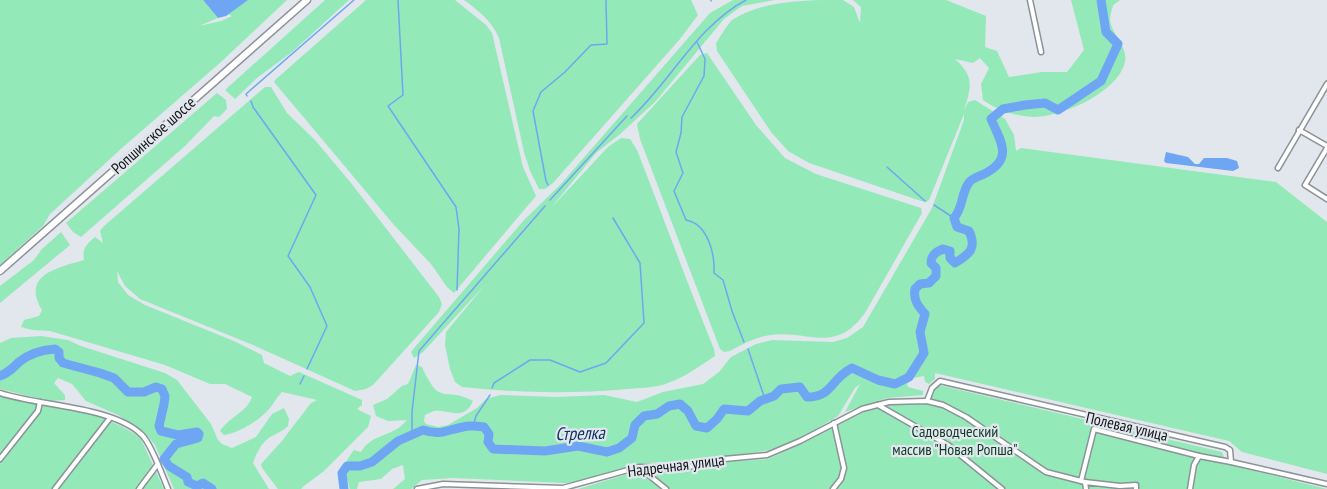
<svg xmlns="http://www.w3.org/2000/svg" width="1327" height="489" font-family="'PT Sans Narrow',sans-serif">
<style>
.green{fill:#94e9b9}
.water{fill:#6fa6f3}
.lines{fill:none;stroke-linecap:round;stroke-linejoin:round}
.stream{stroke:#6fa6f3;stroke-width:1.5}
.river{stroke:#6fa6f3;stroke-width:9}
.street-casing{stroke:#8c9297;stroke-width:7}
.secondary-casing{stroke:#8c9297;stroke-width:9}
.street{stroke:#fff;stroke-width:4}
.secondary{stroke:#fff;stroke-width:6}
.labels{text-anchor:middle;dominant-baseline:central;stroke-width:4.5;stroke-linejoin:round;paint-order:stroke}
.street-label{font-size:16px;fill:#131517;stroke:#e1e7ed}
.park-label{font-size:16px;fill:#0e3b25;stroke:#e1e7ed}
.water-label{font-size:18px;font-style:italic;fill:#0e3363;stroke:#e1e7ed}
</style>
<rect width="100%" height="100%" fill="#e1e7ed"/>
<g class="green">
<polygon points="0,0 203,0 218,18 199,26 221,21 232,16 224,12 214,0 287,0 221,62 122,148 50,214 43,226 0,265"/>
<polygon points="325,0 349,0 292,52 257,78 235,99 225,90"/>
<polygon points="366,0 455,0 486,25 492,33 523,167 536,196 454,293 447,287 431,264 394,225 274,82 275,80"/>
<path d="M464,0H691L698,15L680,39L553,183L545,189H539L530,171L524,152L499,38C492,21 479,11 464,0Z"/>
<path d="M733,0H775L742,6L724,19L655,102L619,135L596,153L551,208L608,147L621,138L630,139L637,150C663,216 687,283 714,349L715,356C700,366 685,377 668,383C655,388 640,388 627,389C572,394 517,393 462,387L455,382L450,369L445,345L446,332L485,285L423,352L414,358L411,352L415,347L524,220L560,185L710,13Z"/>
<path d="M843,0L854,7L860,23L861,7L853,0H946L986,16L985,47L997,51L1009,77L1042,72H1067L1084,50L1071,0H1120L1113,5C1112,9 1110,15 1110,19C1111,34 1128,46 1125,62C1118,92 1064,116 1035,117C1018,117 996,110 983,100L981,84L989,68L980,58L973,63L955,59C975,77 971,87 964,111L968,102L975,100L1005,119L1014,135L1016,151L1021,148L1276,182L1327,222V474L1242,452L1229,441L935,373V379L929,384L925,382L924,376L913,378L907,384L908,387L923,391V395L887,398L845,412L860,384L855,388L838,416L799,439L770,450L690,462H661L641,464L579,482L565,483L453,478L422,480L411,489H393L405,479L403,465L392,469L381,479L359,482L357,489H350C345,470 340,468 354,450L361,452C373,432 393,438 407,420L388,421L376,416L373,405L387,399L402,386L408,384L416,365L422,367C441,409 444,385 473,401C464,422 448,409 434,411C431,412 428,414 425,415L424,421L426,424L438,427L448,425L477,408L486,399L500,395L556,397L604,395L637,402L663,392L703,384L719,372L731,357L756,344L772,340L833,342L847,338L863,327L932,208L964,120V114L929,200L926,202L921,201L809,163L788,151L771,132L717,51L716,43C721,36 726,26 732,20C763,0 807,0 843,0Z"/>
<path d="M707,53L756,125L785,158L816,174L921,208L922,213L865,313C833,357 806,327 765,336C752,339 741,345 730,351L724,352L720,349L640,139L637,124L700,55Z"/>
<path d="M265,87H271L287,113L315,140L351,183L439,297L442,304L439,312L373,385L366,389L355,391L253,345L140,299L125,286L117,271L118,282L128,295L145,305L234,341L262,355L264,363L290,376L299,372L362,400V405L357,409L371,416L368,427L324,471L304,486L301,489H278L262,468L261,464L281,442L311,403L317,400L282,392C277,397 274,403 270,408C260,420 239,433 224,435L220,431C229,417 247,412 252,397L225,384H210L165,365L50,331L32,330L21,327L24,320L39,316L42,310C21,275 57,268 84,260C82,248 86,245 95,237L103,243L100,231L104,226Z"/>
<polygon points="217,93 226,100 227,109 219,117 214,116 185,146 81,237 73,232 66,223"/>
<polygon points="61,232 70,245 0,303 0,286 34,260 42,249"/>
<path d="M41,336L68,340L81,346L165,373L177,380L211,424L218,440L222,444L232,448L256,437L272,414L284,408L289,419L288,426C282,432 277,433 270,437C262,442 256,454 253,463L269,489H174L155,445L145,433L118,415L86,401L72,384L58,378L54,383L65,395V400L49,401L0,389V343L11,338Z"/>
<polygon points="939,385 1222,452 1227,464 1327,489 578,489 641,470 685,471 725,462 768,459 801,444 863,412 890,405 923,401"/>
<polygon points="0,396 15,400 94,414 123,427 140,437 164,489 0,489"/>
</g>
<g class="water">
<polygon points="203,0 248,0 226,16 218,18"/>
<polygon points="1166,152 1188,157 1195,164 1199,164 1204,158 1227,158 1237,161 1239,168 1233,171 1166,163 1164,161"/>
</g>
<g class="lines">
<g class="stream">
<polyline points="398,0 403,95 388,106 456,207 459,229 457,290"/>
<polyline points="711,0 711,1"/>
<path d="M697,42L705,59L704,76L682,117L681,133L676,152L683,173L674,191L686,220C708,224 715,254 714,273L723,280L732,311L744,342"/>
<polyline points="247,96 246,94 354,0"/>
<polyline points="251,101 253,107 316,195 288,256 310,287 327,326 307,369"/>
<path d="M631,118C671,81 697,26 746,0"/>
<polyline points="887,167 925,201"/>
<polyline points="548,185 546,181 533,111 541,92 565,72 591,45 607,44 606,0"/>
<polyline points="550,200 627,116"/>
<polyline points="934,205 954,218"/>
<polyline points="748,349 765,399"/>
<polyline points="300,384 304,376"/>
<polyline points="492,388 494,383 530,360 550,360 580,372 606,363 644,323 640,263 613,218"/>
<polyline points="473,426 476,416 490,395"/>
<polyline points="412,434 412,412 419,351 545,206"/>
</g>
<g class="river">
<path d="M0,376C8,373 13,368 19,362C30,353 41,350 55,349L59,352V358L63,363L100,373L114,378L128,392H144L156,387L162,389L165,396L164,404L159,426L161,431L178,435L197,432L199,434L198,438L176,444L164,459L169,466L187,477L188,482L197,486L203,483L212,489"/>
<path d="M344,489L342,473L347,466H360L372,462L398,441L423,430C441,436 446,430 463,427C469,425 477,426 484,427L489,434L488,442L493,449L545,451L578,446L607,452L619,448L632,438L635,425L644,416L657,414L669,406L680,404L688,411L696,426L707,428L717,419L724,409L748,411L760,401L774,396L781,389L800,387L807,397C833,397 830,379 852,368L878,380L895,384L909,377L924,353L920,332L925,314C918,306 913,300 915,289L920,284L929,283L936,276V268L931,263C931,255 936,252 943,249L950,251V258L955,263C970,254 977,248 969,231L957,227L954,218C963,208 961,195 968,184C971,178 978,177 984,174C1014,159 1001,142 991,119L1003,109L1025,105L1045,103L1058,110L1101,81L1118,44L1106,32L1101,0"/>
</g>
<g class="street-casing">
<g id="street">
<polyline points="1030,0 1041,52"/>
<polyline points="1299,130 1327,146"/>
<polyline points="1327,148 1305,185 1327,199"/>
<polyline points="1278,168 1327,84"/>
<path d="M0,393C38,406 113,406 142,435C152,445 162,475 168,489"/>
<polyline points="927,401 932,388 940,381 1225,447 1230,450 1231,462 1327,484"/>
<polyline points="878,405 948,445 1002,489"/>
<polyline points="0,459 38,411 40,402"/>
<polyline points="640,468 666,489"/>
<polyline points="1081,481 1094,429 1199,456"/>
<polyline points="55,489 110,418"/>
<polyline points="139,489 157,465"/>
<polyline points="417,489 443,484 563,488 639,467 684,468 724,459 767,455 800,441 862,409 889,402 927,401 943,405 966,417 1046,472 1085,482"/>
<polyline points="833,489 841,479 844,468 834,423"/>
<polyline points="1086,489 1085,482 1120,486 1136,485 1136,489"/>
<polyline points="1190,489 1194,465 1199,456 1231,462"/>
</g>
</g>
<g class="secondary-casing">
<polyline id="secondary" points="0,271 307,0"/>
</g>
<use href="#street" class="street"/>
<use href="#secondary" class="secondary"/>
</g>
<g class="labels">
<g class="street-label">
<text transform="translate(153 135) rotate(-42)">Ропшинское шоссе</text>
<text transform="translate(1127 426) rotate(13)">Полевая улица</text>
<text transform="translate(676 465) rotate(-7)">Надречная улица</text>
</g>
<g class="park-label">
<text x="955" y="431">Садоводческий<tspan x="955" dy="18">массив "Новая Ропша"</tspan></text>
</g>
<g class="water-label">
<text transform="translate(580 433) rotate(-2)">Стрелка</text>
</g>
</g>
</svg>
